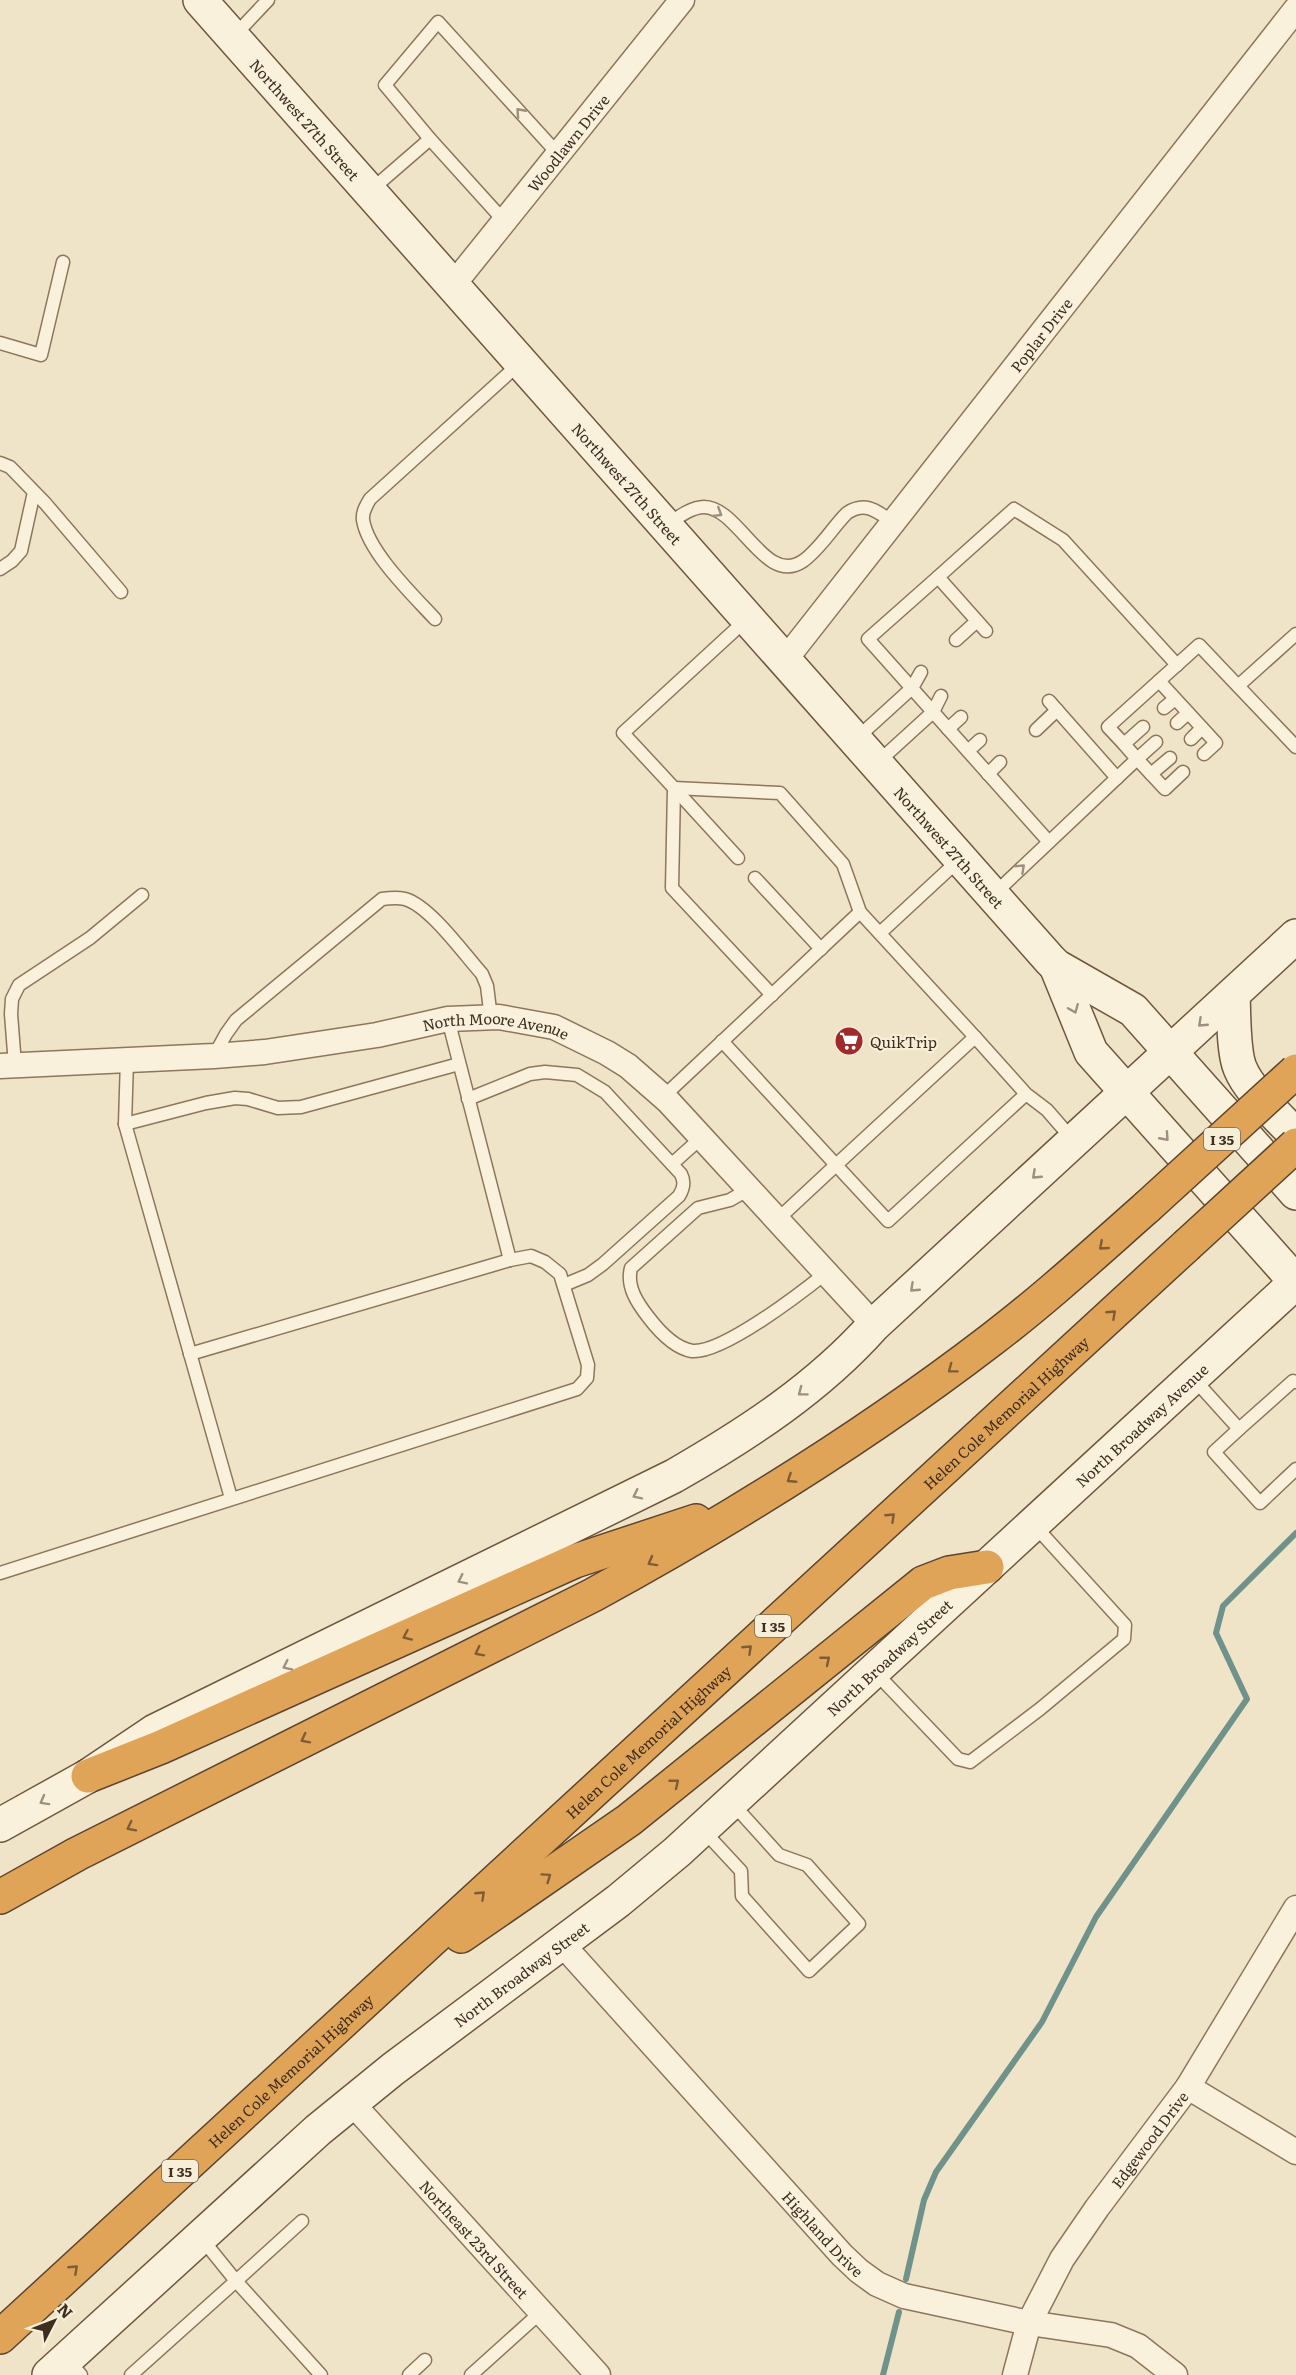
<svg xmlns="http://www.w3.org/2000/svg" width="1296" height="2375" font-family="Literata,serif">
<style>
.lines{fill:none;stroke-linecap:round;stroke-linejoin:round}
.stream{stroke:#6f938a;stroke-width:6}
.service-casing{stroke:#8d765c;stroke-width:15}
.minor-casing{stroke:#8d765c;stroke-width:27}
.secondary-casing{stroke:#6f573f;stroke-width:36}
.motorway-casing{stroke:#5b4430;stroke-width:36}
.service{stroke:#faf1dc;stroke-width:12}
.minor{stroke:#faf1dc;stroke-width:24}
.secondary{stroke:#faf1dc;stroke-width:33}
.motorway{stroke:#e0a458;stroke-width:33}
.motorway-bridge-casing{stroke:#5b4430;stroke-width:36;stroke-linecap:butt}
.motorway-bridge{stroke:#e0a458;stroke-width:33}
.oneway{stroke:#9c907e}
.oneway2{stroke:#7e5d36}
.labels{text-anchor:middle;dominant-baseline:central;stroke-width:4.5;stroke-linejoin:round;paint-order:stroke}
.shield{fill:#f7eed8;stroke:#756857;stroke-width:1.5}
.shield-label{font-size:14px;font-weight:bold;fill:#3d2e20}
.street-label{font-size:15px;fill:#3d2e20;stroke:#f7eed8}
.poi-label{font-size:15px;fill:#3d2e20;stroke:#f7eed8;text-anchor:start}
</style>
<rect width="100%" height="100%" fill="#f0e4c8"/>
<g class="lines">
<g class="stream">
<polyline points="906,2279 924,2200 936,2172 1042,2022 1096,1917 1247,1699 1216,1633 1223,1606 1296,1533"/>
<polyline points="883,2375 899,2312"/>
</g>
<g class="service-casing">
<g id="service">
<polyline points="234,36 268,0"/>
<polyline points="430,139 385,85 438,22 559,155"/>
<polyline points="370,191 430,139 505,222"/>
<polyline points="0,343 41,355 63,262"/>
<polyline points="0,463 10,467 45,503 121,592"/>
<path d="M667,525C677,518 691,507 704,507C739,507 765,587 803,561C820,549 832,528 847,513C866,501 876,511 893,522"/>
<polyline points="0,569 12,561 21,551 34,492"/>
<polyline points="938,577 1014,509 1063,540 1177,665"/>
<path d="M435,619C413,595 368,552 363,520C362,512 366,506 370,499L520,363"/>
<polyline points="747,619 623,733 674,788 672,888 772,995"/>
<polyline points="986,631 938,577 868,639 1049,842"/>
<polyline points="956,640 977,621"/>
<polyline points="1159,681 1199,645 1296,747"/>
<polyline points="1238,686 1296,634"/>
<polyline points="1049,701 1117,778"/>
<polyline points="1164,708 1175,699"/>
<polyline points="1177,723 1188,713"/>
<polyline points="948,729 961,717"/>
<polyline points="1036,730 1057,710"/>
<polyline points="856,739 912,688 921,672"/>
<polyline points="1191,739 1202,728"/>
<polyline points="1156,742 1137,759 1165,789 1183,772"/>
<polyline points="1124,744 1108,727 1159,681 1216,743 1204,754"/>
<polyline points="968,751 980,740"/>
<polyline points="877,763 933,712 941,696"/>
<polyline points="988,774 1000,762"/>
<polyline points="1151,774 1170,758"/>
<polyline points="674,788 780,793 843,864 860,912"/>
<polyline points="674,788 738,858"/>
<polyline points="755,878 821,949"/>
<polyline points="993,895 1137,759 1124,744 1143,727"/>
<polyline points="880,933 960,859"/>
<polyline points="448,1019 510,1260"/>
<polyline points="722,1041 836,1165 777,1220"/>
<path d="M214,1056L226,1034L236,1020L382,899C389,898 397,897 405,899C430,906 464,954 482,974L487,986L491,1018"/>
<polyline points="127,1060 125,1124 231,1498"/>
<polyline points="15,1065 11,1014 12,999 19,985 90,938 142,895"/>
<polyline points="1026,1094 975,1037 836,1165 888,1221 1026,1094 1047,1110 1073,1140"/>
<polyline points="663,1097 860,912 975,1037"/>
<path d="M468,1099L530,1074L545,1072L577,1075L605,1092L681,1174C685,1182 684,1188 679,1196L603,1264L588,1275L564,1285"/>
<polyline points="125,1124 206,1103 235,1098 248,1099 278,1108 301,1107 459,1064"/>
<polyline points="672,1164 701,1138"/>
<path d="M749,1189L730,1200L698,1208L631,1268C626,1287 638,1304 649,1318C659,1331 675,1348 692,1351C722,1354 801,1293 826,1273"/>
<polyline points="1193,1378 1239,1429 1293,1381 1296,1382"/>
<polyline points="1239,1429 1214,1452 1260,1503 1296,1469"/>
<polyline points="0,1573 577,1389 587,1378 588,1365 560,1274 545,1262 531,1256 510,1260 190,1354"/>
<polyline points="874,1671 958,1759 970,1762 1040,1709 1124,1639 1125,1625 1034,1525"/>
<polyline points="702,1829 741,1871 742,1896 809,1971 859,1924 807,1865 779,1855 732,1803"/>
<polyline points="302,2221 236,2281 321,2375"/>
<polyline points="68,2360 81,2375"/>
<polyline points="131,2375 236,2281 202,2239"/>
<polyline points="409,2375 425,2360"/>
<polyline points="471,2375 541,2312"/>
</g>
</g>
<g class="minor-casing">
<g id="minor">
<path id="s1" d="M453,285L682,0"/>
<path id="s2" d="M785,660L1296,9"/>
<path id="s3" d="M0,1066L214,1056L265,1052L377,1035L448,1019L499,1017L554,1027L607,1053L628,1066L668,1101L874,1325"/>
<path id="s4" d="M562,1944L842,2255L859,2271L877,2284L904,2296L1029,2323L1111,2335L1138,2346L1175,2375"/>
<polyline points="1188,2087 1296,2152"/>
<path id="s5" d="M352,2103L598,2375"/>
<path id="s6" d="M1015,2375L1029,2323L1062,2259L1097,2208L1188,2087L1296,1908"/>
</g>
</g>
<g class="secondary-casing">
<g id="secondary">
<path id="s7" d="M200,0L1050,960L1056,966L1133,1010L1296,1193"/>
<path d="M1233,995C1234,1014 1233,1051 1240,1068C1249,1091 1279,1117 1296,1136"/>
<path d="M0,1825L88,1776L155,1731L674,1476C747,1434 818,1388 874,1325L1296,936"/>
<path id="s8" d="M49,2375L318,2130L393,2069L618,1901L677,1852L1296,1282L1091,1052L1056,966"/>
</g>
</g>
<g class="motorway-casing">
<g id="motorway">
<polyline points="88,1776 161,1747 575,1561 696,1521"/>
<path d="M0,1897L77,1854L593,1595C732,1519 866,1436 991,1340C1045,1299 1096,1252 1147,1207"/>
<polyline points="461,1936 629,1820 923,1583 949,1573 987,1567"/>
<path id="s9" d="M0,2337L1186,1246"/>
</g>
</g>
<use href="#service" class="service"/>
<use href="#minor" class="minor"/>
<use href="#secondary" class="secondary"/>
<use href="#motorway" class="motorway"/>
<g class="motorway-bridge-casing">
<g id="motorway-bridge">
<polyline points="1147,1207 1296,1071"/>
<polyline points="1186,1246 1296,1145"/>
</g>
</g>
<use href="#motorway-bridge" class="motorway-bridge"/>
</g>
<defs><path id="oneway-chevron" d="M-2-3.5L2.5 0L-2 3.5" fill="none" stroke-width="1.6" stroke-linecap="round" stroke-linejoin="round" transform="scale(1.5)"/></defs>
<g class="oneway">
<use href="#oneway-chevron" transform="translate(520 112) rotate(-132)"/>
<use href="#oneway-chevron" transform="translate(718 513) rotate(32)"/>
<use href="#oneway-chevron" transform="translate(1021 868) rotate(-43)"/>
<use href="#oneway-chevron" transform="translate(1074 1009) rotate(68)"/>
<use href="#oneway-chevron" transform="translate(1202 1023) rotate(137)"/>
<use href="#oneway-chevron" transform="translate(1165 1137) rotate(48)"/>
<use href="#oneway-chevron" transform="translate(1036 1175) rotate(137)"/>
<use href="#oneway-chevron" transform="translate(914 1288) rotate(137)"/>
<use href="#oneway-chevron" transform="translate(802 1392) rotate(143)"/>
<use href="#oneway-chevron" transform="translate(637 1495) rotate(154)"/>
<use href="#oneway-chevron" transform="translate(462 1580) rotate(154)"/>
<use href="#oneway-chevron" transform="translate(287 1666) rotate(154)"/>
<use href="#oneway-chevron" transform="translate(44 1801) rotate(151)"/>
</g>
<g class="oneway2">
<use href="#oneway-chevron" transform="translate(1103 1246) rotate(139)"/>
<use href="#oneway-chevron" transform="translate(1112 1314) rotate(-43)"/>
<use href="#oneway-chevron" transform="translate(952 1369) rotate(143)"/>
<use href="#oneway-chevron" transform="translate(791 1479) rotate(147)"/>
<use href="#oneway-chevron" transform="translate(891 1517) rotate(-43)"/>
<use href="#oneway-chevron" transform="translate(652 1562) rotate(151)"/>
<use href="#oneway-chevron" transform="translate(407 1636) rotate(156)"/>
<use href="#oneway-chevron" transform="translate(748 1649) rotate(-43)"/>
<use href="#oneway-chevron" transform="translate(479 1652) rotate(153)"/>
<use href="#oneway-chevron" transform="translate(826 1660) rotate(-39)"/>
<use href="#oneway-chevron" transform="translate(305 1739) rotate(153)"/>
<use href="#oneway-chevron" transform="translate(675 1783) rotate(-39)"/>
<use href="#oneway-chevron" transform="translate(131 1827) rotate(153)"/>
<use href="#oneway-chevron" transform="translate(547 1877) rotate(-35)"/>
<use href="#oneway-chevron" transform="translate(481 1895) rotate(-43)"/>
<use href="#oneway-chevron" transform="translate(74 2269) rotate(-43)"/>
</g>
<defs>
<g id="supermarket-disc" transform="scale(1.5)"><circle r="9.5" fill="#9e2a2b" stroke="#f7eed8"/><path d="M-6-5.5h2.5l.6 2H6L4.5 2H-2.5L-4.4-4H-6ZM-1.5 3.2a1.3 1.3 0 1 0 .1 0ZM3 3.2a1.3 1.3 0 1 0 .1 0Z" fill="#fff"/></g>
</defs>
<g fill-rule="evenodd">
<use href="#supermarket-disc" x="849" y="1041"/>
</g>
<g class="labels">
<g class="shield">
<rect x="1204" y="1128" width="36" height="22" rx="4.5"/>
<rect x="755" y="1615" width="36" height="22" rx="4.5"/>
<rect x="162" y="2160" width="36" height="22" rx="4.5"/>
</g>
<g class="shield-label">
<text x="1222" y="1139">I 35</text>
<text x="773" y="1626">I 35</text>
<text x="180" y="2171">I 35</text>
</g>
<g class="street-label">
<text stroke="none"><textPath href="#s7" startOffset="159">Northwest 27th Street</textPath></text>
<text stroke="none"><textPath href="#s1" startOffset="183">Woodlawn Drive</textPath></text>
<text stroke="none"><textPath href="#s2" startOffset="414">Poplar Drive</textPath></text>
<text stroke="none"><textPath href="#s7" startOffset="645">Northwest 27th Street</textPath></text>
<text stroke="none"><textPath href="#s7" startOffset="1131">Northwest 27th Street</textPath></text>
<text stroke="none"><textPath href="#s3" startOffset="500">North Moore Avenue</textPath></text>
<text stroke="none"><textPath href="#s9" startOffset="1366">Helen Cole Memorial Highway</textPath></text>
<text stroke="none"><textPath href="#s8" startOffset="1449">North Broadway Avenue</textPath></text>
<text stroke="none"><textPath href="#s8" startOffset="1106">North Broadway Street</textPath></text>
<text stroke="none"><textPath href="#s9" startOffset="880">Helen Cole Memorial Highway</textPath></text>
<text stroke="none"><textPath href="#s8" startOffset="620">North Broadway Street</textPath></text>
<text stroke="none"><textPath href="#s9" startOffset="394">Helen Cole Memorial Highway</textPath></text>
<text stroke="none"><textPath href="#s6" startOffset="274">Edgewood Drive</textPath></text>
<text stroke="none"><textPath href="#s4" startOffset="390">Highland Drive</textPath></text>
<text stroke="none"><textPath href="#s5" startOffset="183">Northeast 23rd Street</textPath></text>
</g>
<g class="poi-label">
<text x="870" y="1041">QuikTrip</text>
</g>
</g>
<g transform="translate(54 2321) rotate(48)" stroke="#f7eed8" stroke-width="4.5" paint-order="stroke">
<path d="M0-4.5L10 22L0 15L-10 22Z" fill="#3d2e20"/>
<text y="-9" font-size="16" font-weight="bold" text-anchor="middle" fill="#3d2e20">N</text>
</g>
</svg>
